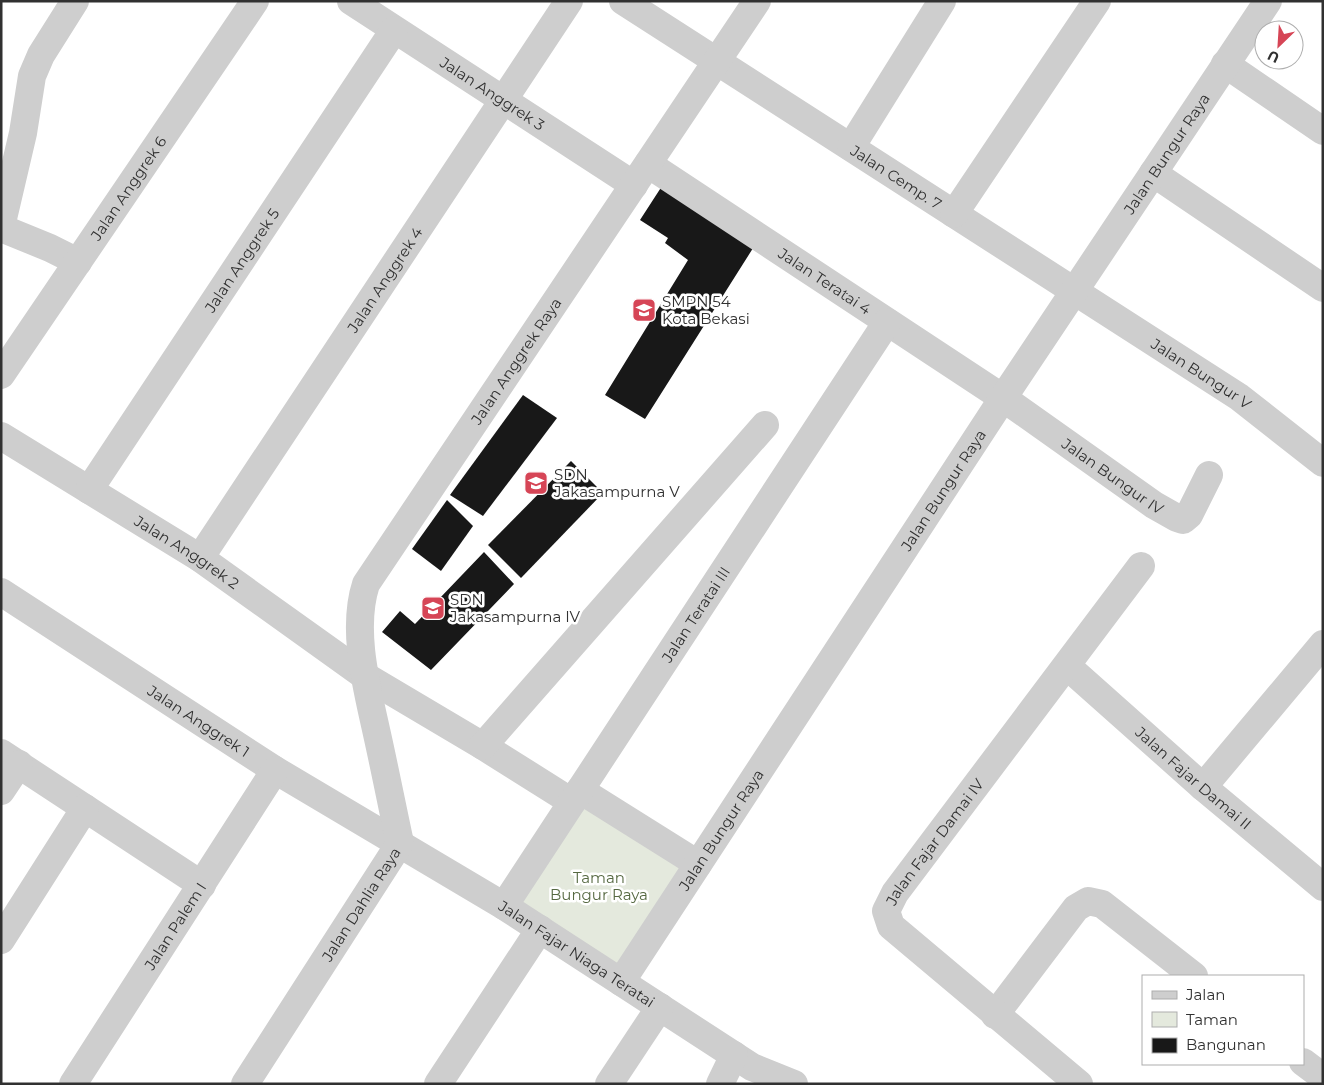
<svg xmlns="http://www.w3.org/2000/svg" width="1324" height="1085" font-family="Montserrat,sans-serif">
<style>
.green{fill:#e4e9dd}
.building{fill:#181818}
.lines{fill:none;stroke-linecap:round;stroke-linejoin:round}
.minor{stroke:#cecece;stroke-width:28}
.labels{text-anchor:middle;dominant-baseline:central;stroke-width:5;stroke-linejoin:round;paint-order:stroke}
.street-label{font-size:15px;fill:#313131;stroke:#fff}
.poi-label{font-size:15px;fill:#313131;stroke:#fff;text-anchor:start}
.park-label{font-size:15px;fill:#566942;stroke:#fff}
</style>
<rect width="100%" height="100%" fill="#fff"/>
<polygon class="green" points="581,799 690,865 620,974 511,903"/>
<g class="building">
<polygon points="662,186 755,245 645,419 605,395 688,260 665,243 668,238 640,220"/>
<polygon points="523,395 557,418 483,516 450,495"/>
<polygon points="571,461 603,493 521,578 488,545"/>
<polygon points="447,500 473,526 441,571 412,549"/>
<polygon points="484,552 514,584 431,670 382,632 400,611 415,624"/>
</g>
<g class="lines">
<g class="minor">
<path id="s1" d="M351,1L634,185"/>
<path id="s2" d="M623,1L1239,397L1323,463"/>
<polyline points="1225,64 1323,131"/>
<polyline points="851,147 942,1"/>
<path id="s3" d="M648,164L1003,398L1154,505L1177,518L1183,520L1189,515L1209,475"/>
<polyline points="1153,173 1323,288"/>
<polyline points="954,214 1097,1"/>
<polyline points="1,227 23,133 32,76 41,55 75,1"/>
<polyline points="1,228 50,248 78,262"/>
<path id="s4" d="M1,375L255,1"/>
<path id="s5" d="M1,436L200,558L365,676L483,746L572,802"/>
<path id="s6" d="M89,490L394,30"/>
<path id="s7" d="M200,558L569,1"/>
<path id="s8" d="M1,592L275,770L504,906L752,1067L794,1084"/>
<path id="s9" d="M1067,666L1203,787L1323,887"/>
<polyline points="483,746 765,425"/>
<polyline points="1,753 202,885"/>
<polyline points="1203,787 1323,644"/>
<polyline points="580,790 698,864"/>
<polyline points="1,791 19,764"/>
<path id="s10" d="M504,906L887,322"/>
<polyline points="1,940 85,808"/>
<path id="s11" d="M621,982L1003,398L1268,1"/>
<polyline points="995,1015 1076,908 1088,901 1102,904 1194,976"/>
<polyline points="1303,1062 1323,1077"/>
<path id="s12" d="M73,1084L275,770"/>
<path id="s13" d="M245,1084L400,843C392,806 385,770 377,734C367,688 351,630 366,584L757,1"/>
<polyline points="438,1084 540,929"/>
<polyline points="609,1084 660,1007"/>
<polyline points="720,1084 734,1055"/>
<path id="s14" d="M1079,1084L891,926L886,911L895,893L1141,566"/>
</g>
</g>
<defs>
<g id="school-square" transform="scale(1.25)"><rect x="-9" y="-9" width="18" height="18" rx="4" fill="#d64556" stroke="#fff"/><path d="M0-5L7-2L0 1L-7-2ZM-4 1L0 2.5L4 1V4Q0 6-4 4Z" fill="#fff"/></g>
</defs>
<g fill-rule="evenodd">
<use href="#school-square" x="644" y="310"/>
<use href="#school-square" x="536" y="483"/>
<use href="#school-square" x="433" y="608"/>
</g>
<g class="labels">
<g class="street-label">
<text stroke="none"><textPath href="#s1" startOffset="169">Jalan Anggrek 3</textPath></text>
<text stroke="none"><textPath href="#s11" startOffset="992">Jalan Bungur Raya</textPath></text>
<text stroke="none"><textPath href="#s2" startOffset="325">Jalan Cemp. 7</textPath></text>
<text stroke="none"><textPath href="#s4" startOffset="226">Jalan Anggrek 6</textPath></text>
<text stroke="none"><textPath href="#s6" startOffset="276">Jalan Anggrek 5</textPath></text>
<text stroke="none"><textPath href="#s7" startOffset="334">Jalan Anggrek 4</textPath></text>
<text stroke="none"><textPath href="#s3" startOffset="212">Jalan Teratai 4</textPath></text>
<text stroke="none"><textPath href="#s13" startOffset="819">Jalan Anggrek Raya</textPath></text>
<text stroke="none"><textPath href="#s2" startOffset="688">Jalan Bungur V</textPath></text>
<text stroke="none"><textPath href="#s3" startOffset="560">Jalan Bungur IV</textPath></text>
<text stroke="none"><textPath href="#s11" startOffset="588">Jalan Bungur Raya</textPath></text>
<text stroke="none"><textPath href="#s5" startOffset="219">Jalan Anggrek 2</textPath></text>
<text stroke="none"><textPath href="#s10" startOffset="349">Jalan Teratai III</textPath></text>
<text stroke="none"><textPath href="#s8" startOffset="236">Jalan Anggrek 1</textPath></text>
<text stroke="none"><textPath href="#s9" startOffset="169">Jalan Fajar Damai II</textPath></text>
<text stroke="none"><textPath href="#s11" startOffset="182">Jalan Bungur Raya</textPath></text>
<text stroke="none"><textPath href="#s14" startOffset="346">Jalan Fajar Damai IV</textPath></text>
<text stroke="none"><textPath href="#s13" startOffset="214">Jalan Dahlia Raya</textPath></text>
<text stroke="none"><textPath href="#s12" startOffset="188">Jalan Palem I</textPath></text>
<text stroke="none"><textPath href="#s8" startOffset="680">Jalan Fajar Niaga Teratai</textPath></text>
</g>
<g class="poi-label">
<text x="662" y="301">SMPN 54<tspan x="662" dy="17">Kota Bekasi</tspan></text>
<text x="554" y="474">SDN<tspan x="554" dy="17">Jakasampurna V</tspan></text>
<text x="450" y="599">SDN<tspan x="450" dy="17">Jakasampurna IV</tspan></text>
</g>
<g class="park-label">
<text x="599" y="877">Taman<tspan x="599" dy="17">Bungur Raya</tspan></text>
</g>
</g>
<rect width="1324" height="1085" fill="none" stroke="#313131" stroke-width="5"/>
<rect x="1142" y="975" width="162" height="90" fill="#ffffff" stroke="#adadad"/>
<rect x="1152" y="991" width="25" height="8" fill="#cecece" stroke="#adadad"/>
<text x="1186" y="1000" font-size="15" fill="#313131">Jalan</text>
<rect x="1152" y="1012" width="25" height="15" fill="#e4e9dd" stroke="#adadad"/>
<text x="1186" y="1025" font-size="15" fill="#313131">Taman</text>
<rect x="1152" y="1038" width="25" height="15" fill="#181818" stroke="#adadad"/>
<text x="1186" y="1050" font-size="15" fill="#313131">Bangunan</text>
<g transform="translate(1279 45) rotate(205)"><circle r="24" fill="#ffffff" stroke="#adadad"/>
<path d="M0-4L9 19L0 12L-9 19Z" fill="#d64556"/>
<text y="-8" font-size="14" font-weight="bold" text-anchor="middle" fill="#313131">U</text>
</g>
</svg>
